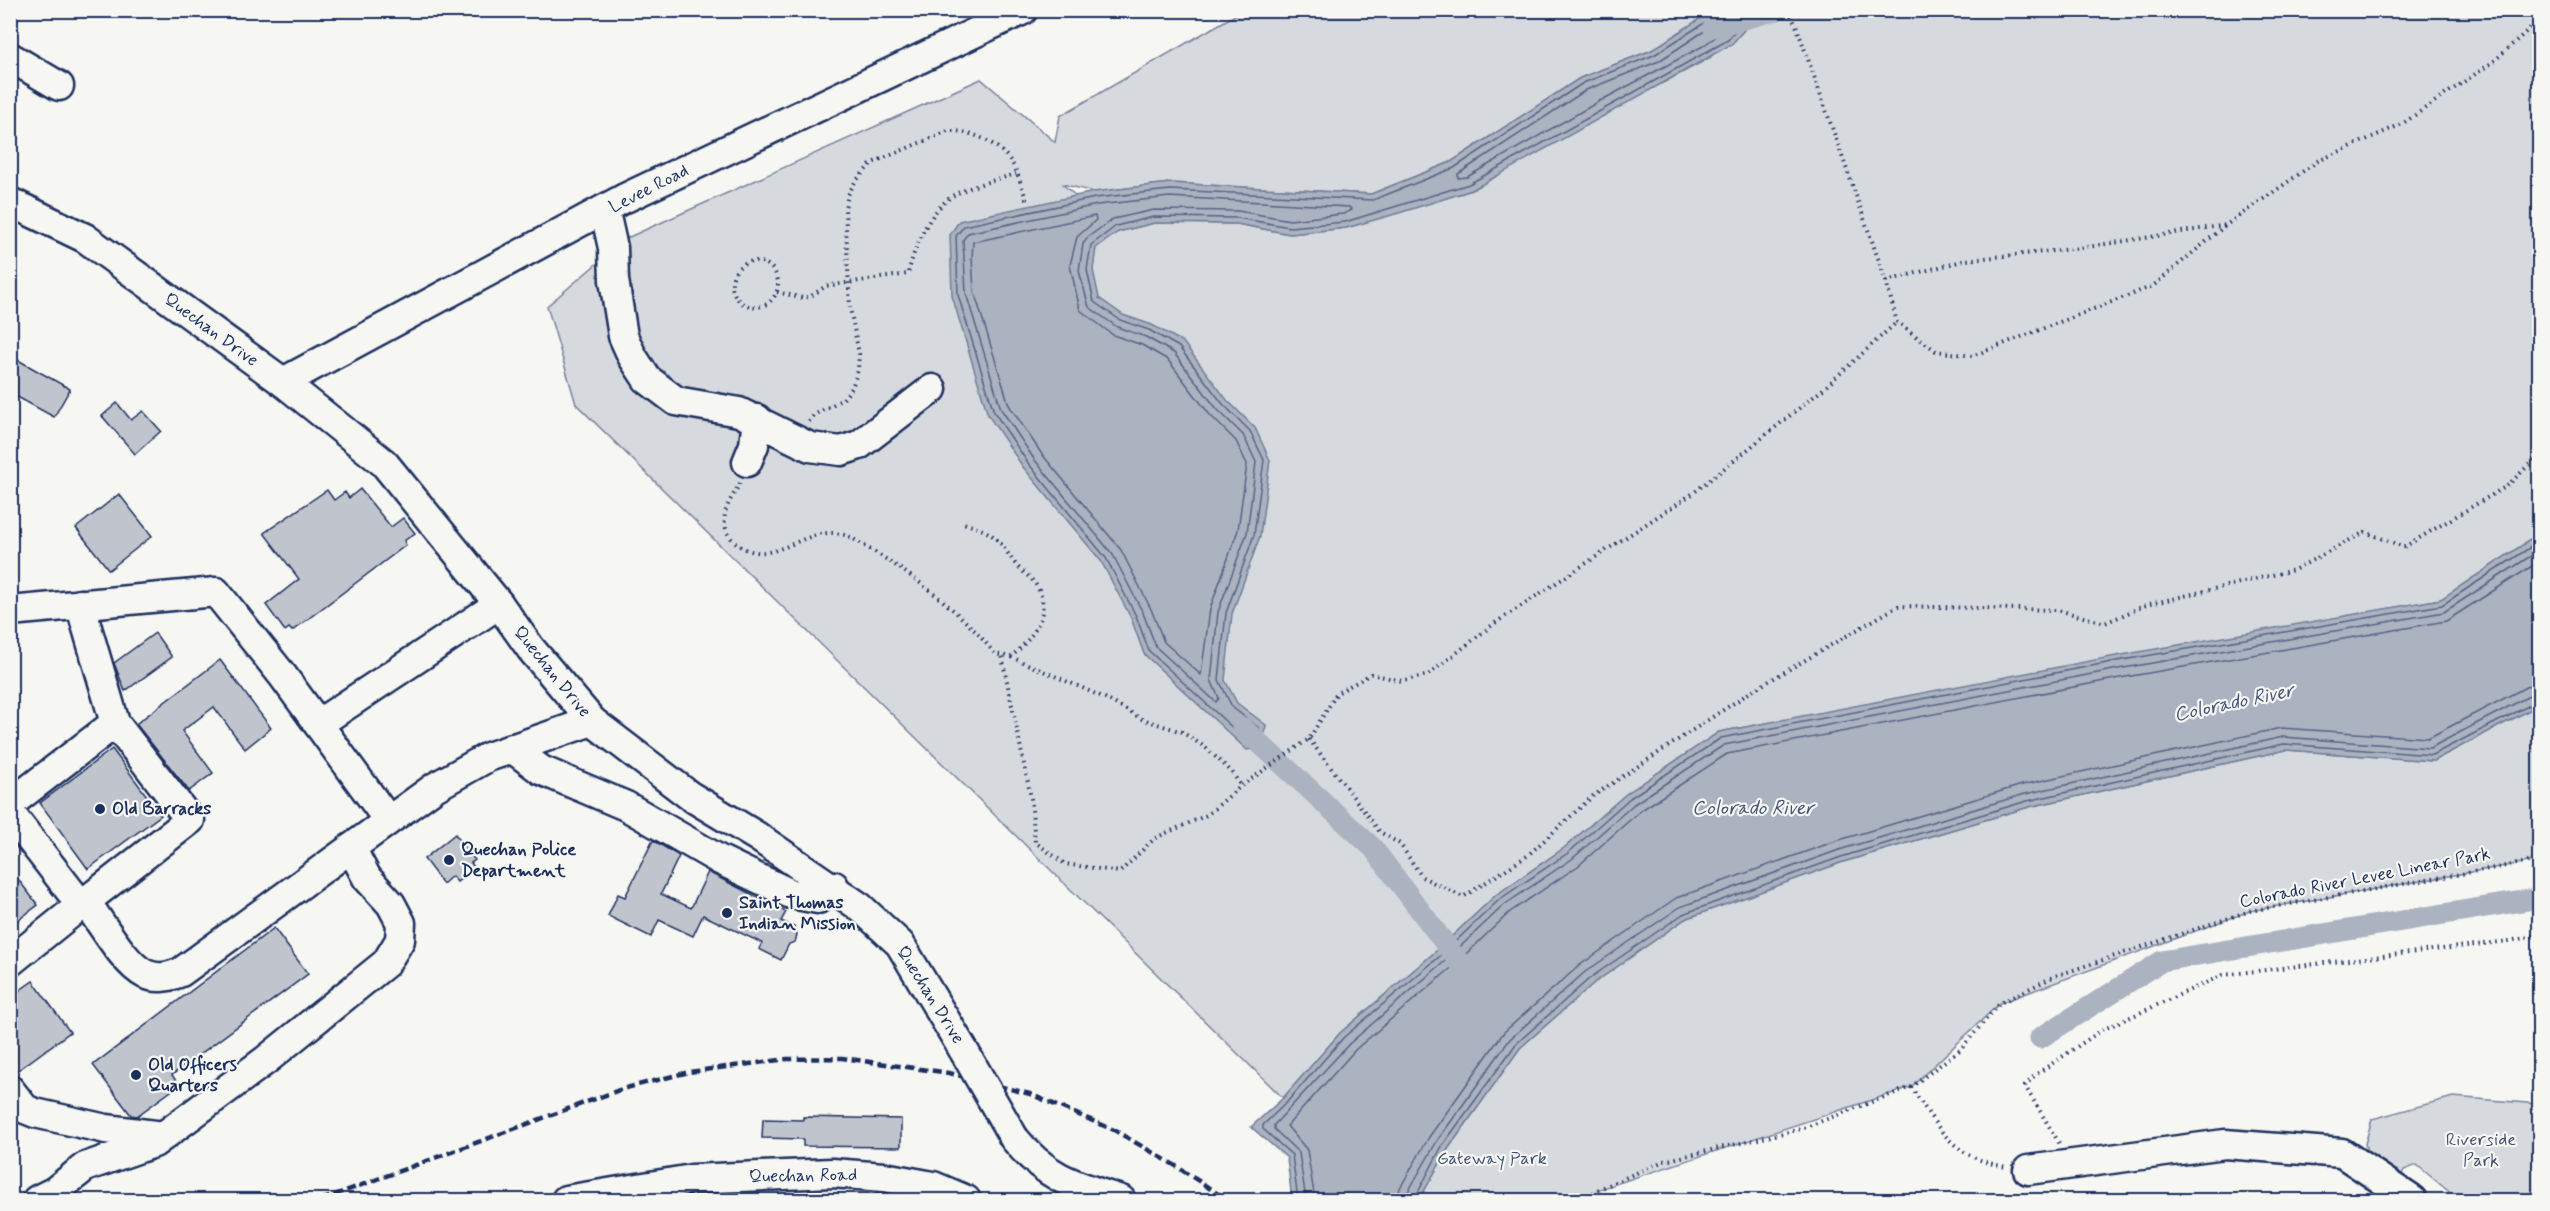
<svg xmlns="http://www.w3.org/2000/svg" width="2550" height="1211" font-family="Mynerve,sans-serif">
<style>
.green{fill:#d6d9dd;stroke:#78849e;stroke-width:1.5}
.water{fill:#abb2c0;stroke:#717e99;stroke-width:1.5}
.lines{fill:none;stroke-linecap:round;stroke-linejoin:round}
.shore{stroke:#556385;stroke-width:1.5}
.canal{stroke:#abb2c0;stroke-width:21}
.building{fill:#c0c4cd;stroke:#1b2f5e;stroke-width:1.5}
.minor-casing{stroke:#1b2f5e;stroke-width:33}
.path{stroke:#1b2f5e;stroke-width:4;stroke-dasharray:1.5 4.5;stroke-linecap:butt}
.minor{stroke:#f6f6f2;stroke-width:28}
.rail{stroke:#1b2f5e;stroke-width:4.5;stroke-dasharray:9 4.5;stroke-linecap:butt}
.minor-bridge-casing{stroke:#1b2f5e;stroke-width:33;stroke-linecap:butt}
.minor-bridge{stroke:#f6f6f2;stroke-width:28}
.poi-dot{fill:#1b2f5e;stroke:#f6f6f2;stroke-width:2}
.labels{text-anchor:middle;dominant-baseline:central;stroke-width:4.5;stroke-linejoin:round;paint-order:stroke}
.street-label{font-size:18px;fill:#1b2f5e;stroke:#f6f6f2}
.poi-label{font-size:18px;font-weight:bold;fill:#1b2f5e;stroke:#f6f6f2;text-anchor:start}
.park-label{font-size:18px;fill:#405177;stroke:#f6f6f2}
.water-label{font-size:20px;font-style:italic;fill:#46567b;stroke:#f6f6f2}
</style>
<rect width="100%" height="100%" fill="#f6f6f2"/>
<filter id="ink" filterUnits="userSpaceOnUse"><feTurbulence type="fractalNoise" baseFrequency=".0167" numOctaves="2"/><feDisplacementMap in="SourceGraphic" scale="12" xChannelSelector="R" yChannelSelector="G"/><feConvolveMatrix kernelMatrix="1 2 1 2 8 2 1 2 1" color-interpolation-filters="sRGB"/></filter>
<g filter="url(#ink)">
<g class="green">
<polygon points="1242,11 1713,11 1652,50 1580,78 1451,162 1371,194 1170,183 1094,192 1062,184 1118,232 1154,223 1237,224 1290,234 1346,228 1472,190 1604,114 1710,58 1740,17 1731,11 2539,11 2539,534 2441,599 1719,732 1626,794 1564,848 1496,895 1435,952 1340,1033 1283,1098 576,404 547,306 627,238 981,79 1055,142 1060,116"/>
<polygon points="2539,705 2539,860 2250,911 2000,1003 1911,1087 1597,1190 1608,1200 1419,1200 1448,1149 1520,1048 1594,983 1685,919 1843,862 2029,807 2286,750 2433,761"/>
<polygon points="2453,1097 2539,1104 2539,1200 2459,1200 2417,1165 2404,1170 2397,1185 2373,1170 2365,1144 2372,1119"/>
</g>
<g class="water">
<path d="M1713,10C1731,10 1738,12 1744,30L1732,44L1472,190L1399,213L1346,228L1290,234L1237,224L1154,223L1118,232L1096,248L1093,270L1099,298L1123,315L1152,325L1183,342L1227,400L1255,428L1270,460L1260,536L1232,614L1225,680L1237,703L1266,725L1262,747L1247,750L1144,654L1131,618L1101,561L1023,467L988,415L952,296L950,235L959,221L1094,192L1170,183L1371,194L1451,162L1580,78L1652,50Z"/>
<polygon points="2539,534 2539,705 2433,761 2286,750 2029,807 1843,862 1685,919 1594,983 1520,1048 1448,1149 1419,1200 1292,1200 1287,1158 1251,1127 1283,1098 1340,1033 1435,952 1496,895 1564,848 1626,794 1719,732 2116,656 2441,599"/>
</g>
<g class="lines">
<g class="shore">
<polyline points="1715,10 1712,18 1654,55 1583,83 1454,168 1373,200 1170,190 1095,198 964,226 956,236 958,295 994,412 1028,463 1106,558 1136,616 1149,651 1249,743 1257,741 1259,728 1232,707 1219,680 1226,613 1254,535 1264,460 1250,431 1223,404 1179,347 1149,330 1120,320 1094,302 1087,270 1091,245 1116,226 1153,217 1237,218 1290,227 1345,222 1469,184 1728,40 1737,28 1728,10"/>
<polygon points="1721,20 1728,25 1728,28 1703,46 1598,102 1467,177 1458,178 1458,174 1586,90 1659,61"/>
<polygon points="1170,197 1349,207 1352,210 1343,214 1290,220 1238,211 1154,210 1113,219 1088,237 1083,244 1079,271 1089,307 1117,327 1146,337 1174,353 1217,409 1243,435 1256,462 1247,533 1218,612 1211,680 1219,698 1216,702 1156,647 1143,613 1113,555 1034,459 1001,409 966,293 963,240 968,233 1097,205"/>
<polygon points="1095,216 1096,220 1077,237 1070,265 1080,310 1113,335 1142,345 1168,360 1210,415 1236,441 1247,464 1238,530 1210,609 1201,675 1164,642 1151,609 1121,550 1041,453 1009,405 974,291 972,258 973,242"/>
<polyline points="1298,1200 1292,1155 1263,1129 1263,1125 1287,1102 1344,1037 1439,957 1500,899 1568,853 1630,798 1721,738 2117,661 2442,605 2540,541"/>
<polyline points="1306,1200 1299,1153 1274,1129 1274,1125 1350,1043 1444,962 1504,905 1572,859 1634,804 1724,745 2118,669 2444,612 2540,550"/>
<polyline points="1315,1200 1307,1150 1287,1126 1356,1049 1450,969 1510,912 1578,866 1640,811 1727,754 2120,678 2446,621 2540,561"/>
<polyline points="1397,1200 1400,1188 1429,1137 1504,1032 1580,965 1676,898 1836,841 2022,785 2281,728 2428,738 2528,686 2540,684"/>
<polyline points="1406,1200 1408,1192 1437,1141 1510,1039 1585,972 1680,907 1839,850 2025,794 2283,737 2430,748 2531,695 2540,693"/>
<polyline points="1414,1200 1442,1146 1516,1044 1590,978 1683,914 1841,857 2027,801 2284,744 2432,755 2540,700"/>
</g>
<g class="canal">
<polyline points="1713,27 1777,10"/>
<polyline points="1242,727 1373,848 1462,966"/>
<polyline points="2040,1038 2162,961 2540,898"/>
</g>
</g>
<g class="building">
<polygon points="18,360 70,389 54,417 10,393 10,373"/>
<polygon points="117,403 131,420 143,411 161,431 135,454 102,416"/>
<polygon points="360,489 391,527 403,518 415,533 404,541 406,545 292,631 289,628 285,631 266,605 299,579 264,533 327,490 334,500 345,492 349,498"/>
<polygon points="119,494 152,536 109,570 76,528"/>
<polygon points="155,633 172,657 125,691 114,663"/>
<polygon points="220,660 271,728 245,749 214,707 182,731 213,773 189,791 136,724"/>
<polygon points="112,749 161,815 88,869 40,803"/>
<polygon points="455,834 475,860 471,863 475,868 457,882 452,876 443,884 424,859"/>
<polygon points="653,840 679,856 661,894 691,908 708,872 786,912 781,921 794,927 797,935 795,942 789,944 781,960 759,949 762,943 703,915 693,936 659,920 651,937 608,916 618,894 625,897"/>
<polygon points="10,869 38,905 10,926"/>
<polygon points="274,928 308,974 172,1075 179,1085 137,1116 131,1115 93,1065"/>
<polygon points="33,981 70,1032 17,1071 10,1062 10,997"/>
<polygon points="803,1117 901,1119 901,1147 803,1146 803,1139 762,1138 763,1119 803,1120"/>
</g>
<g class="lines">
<g class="minor-casing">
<g id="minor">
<polyline points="10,57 59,86"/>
<polyline points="10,202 85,238 283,382 384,463 499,604 531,649 592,721 690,796 758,837 860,907 900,944 964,1051"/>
<polyline points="605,212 613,248 614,280 623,336 632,356 647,379 676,401 739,412 810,447 841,451 859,445 932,389"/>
<polyline points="283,382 623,199 1023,10"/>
<polyline points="747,462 754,445 757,419"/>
<polyline points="80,604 115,723"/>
<polyline points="10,611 216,592 283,676 388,820"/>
<polyline points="318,724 499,604"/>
<polyline points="512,748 541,770 626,806 720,860 791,894 818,899 834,886"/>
<polyline points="10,804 115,723 190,820 81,905 10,813"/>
<path d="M85,901C100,920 124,964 145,974C156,979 170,977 181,972L351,848"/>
<polyline points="10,962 81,905"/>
<polyline points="10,1090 25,1109 35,1113 106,1129 163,1136"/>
<path d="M1014,1138C1046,1178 1074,1185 1121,1200"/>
<polyline points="2028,1170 2225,1144 2342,1153 2412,1200"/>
<polyline points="37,1200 55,1191 85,1167 154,1143 266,1060 386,963 400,940 401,923 391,904 367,878 351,848 435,787 488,757 592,721"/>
<polyline points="566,1200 692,1179 832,1173 884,1177 933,1186 966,1200"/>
</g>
</g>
<g class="path">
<polyline points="1788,10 1796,25 1886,281 1897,322 1936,351 1972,356 2153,286 2226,225 2318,161 2402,124 2493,62 2540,19"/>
<circle cx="755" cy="284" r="23"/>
<polyline points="1886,281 1966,260 2081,248 2226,225"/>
<path d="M777,292L803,298L811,296L826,286L908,274C914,248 929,210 954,195C972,185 996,180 1016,174"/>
<path d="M809,422L814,415L843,399L852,388L858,370L859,354L850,308L845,208L848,195L855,182L872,163L948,131C970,130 998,142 1011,162C1018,172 1023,190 1027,202"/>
<path d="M740,483C736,491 730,499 727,507C716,537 745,558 773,551C799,544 819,526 848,536C902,567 956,605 995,654L1011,657C1031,639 1054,613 1036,585C1031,577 1022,572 1016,565C997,538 996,533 963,523"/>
<polyline points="1002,657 1031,798 1035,842 1065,864 1120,872 1155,838 1207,815 1241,786 1309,739 1337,693 1371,674 1402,681 1428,675 1495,623 1692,494 1822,390 1897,322"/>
<polyline points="1011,657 1105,698 1142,719 1182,732 1206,748 1232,772 1241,786"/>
<polyline points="1309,739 1380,832 1400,844 1422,877 1463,897 1527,856 1593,796 1752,691 1898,606 2058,610 2105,623 2146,605 2294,570 2365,532 2404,547 2507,486 2540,454"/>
<path d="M1911,1087C1940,1130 1952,1158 2007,1167"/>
<polyline points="2059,1143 2025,1086 2035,1075 2102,1030 2223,975 2509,941 2540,935"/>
<polyline points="1583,1200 1597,1190 1664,1161 1801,1129 1911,1087 1961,1049 2000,1003 2055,976 2250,911 2540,860"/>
</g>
<use href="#minor" class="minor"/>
<polyline class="rail" points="321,1200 622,1089 689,1072 787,1059 842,1058 949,1073 1030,1094 1114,1130 1176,1166 1227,1200"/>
<g class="minor-bridge-casing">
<polyline id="minor-bridge" points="964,1051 1014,1138"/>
</g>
<use href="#minor-bridge" class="minor-bridge"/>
</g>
</g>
<g class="poi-dot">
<circle cx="100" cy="809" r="6"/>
<circle cx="449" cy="860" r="6"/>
<circle cx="727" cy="913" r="6"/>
<circle cx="136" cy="1075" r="6"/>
</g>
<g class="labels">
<g class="street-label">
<text transform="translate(649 189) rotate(-27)">Levee Road</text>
<text transform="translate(211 330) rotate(36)">Quechan Drive</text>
<text transform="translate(552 672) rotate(51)">Quechan Drive</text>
<text transform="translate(2365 878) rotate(-11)">Colorado River Levee Linear Park</text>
<text transform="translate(930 995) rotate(58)">Quechan Drive</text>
<text transform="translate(803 1176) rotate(-1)">Quechan Road</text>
</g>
<g class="poi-label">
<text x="112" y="809">Old Barracks</text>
<text x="461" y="850">Quechan Police<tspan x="461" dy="21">Department</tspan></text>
<text x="739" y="903">Saint Thomas<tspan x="739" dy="21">Indian Mission</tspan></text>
<text x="148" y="1065">Old Officers<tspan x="148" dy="21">Quarters</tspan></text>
</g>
<g class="park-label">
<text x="2481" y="1140">Riverside<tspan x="2481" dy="21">Park</tspan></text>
<text x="1492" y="1159">Gateway Park</text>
</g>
<g class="water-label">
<text transform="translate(2234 703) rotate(-12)">Colorado River</text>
<text x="1753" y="808">Colorado River</text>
</g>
</g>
<rect width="2550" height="1211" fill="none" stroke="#f6f6f2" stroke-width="36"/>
<rect x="18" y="18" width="2514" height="1175" fill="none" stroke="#1b2f5e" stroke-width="2" filter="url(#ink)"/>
</svg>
